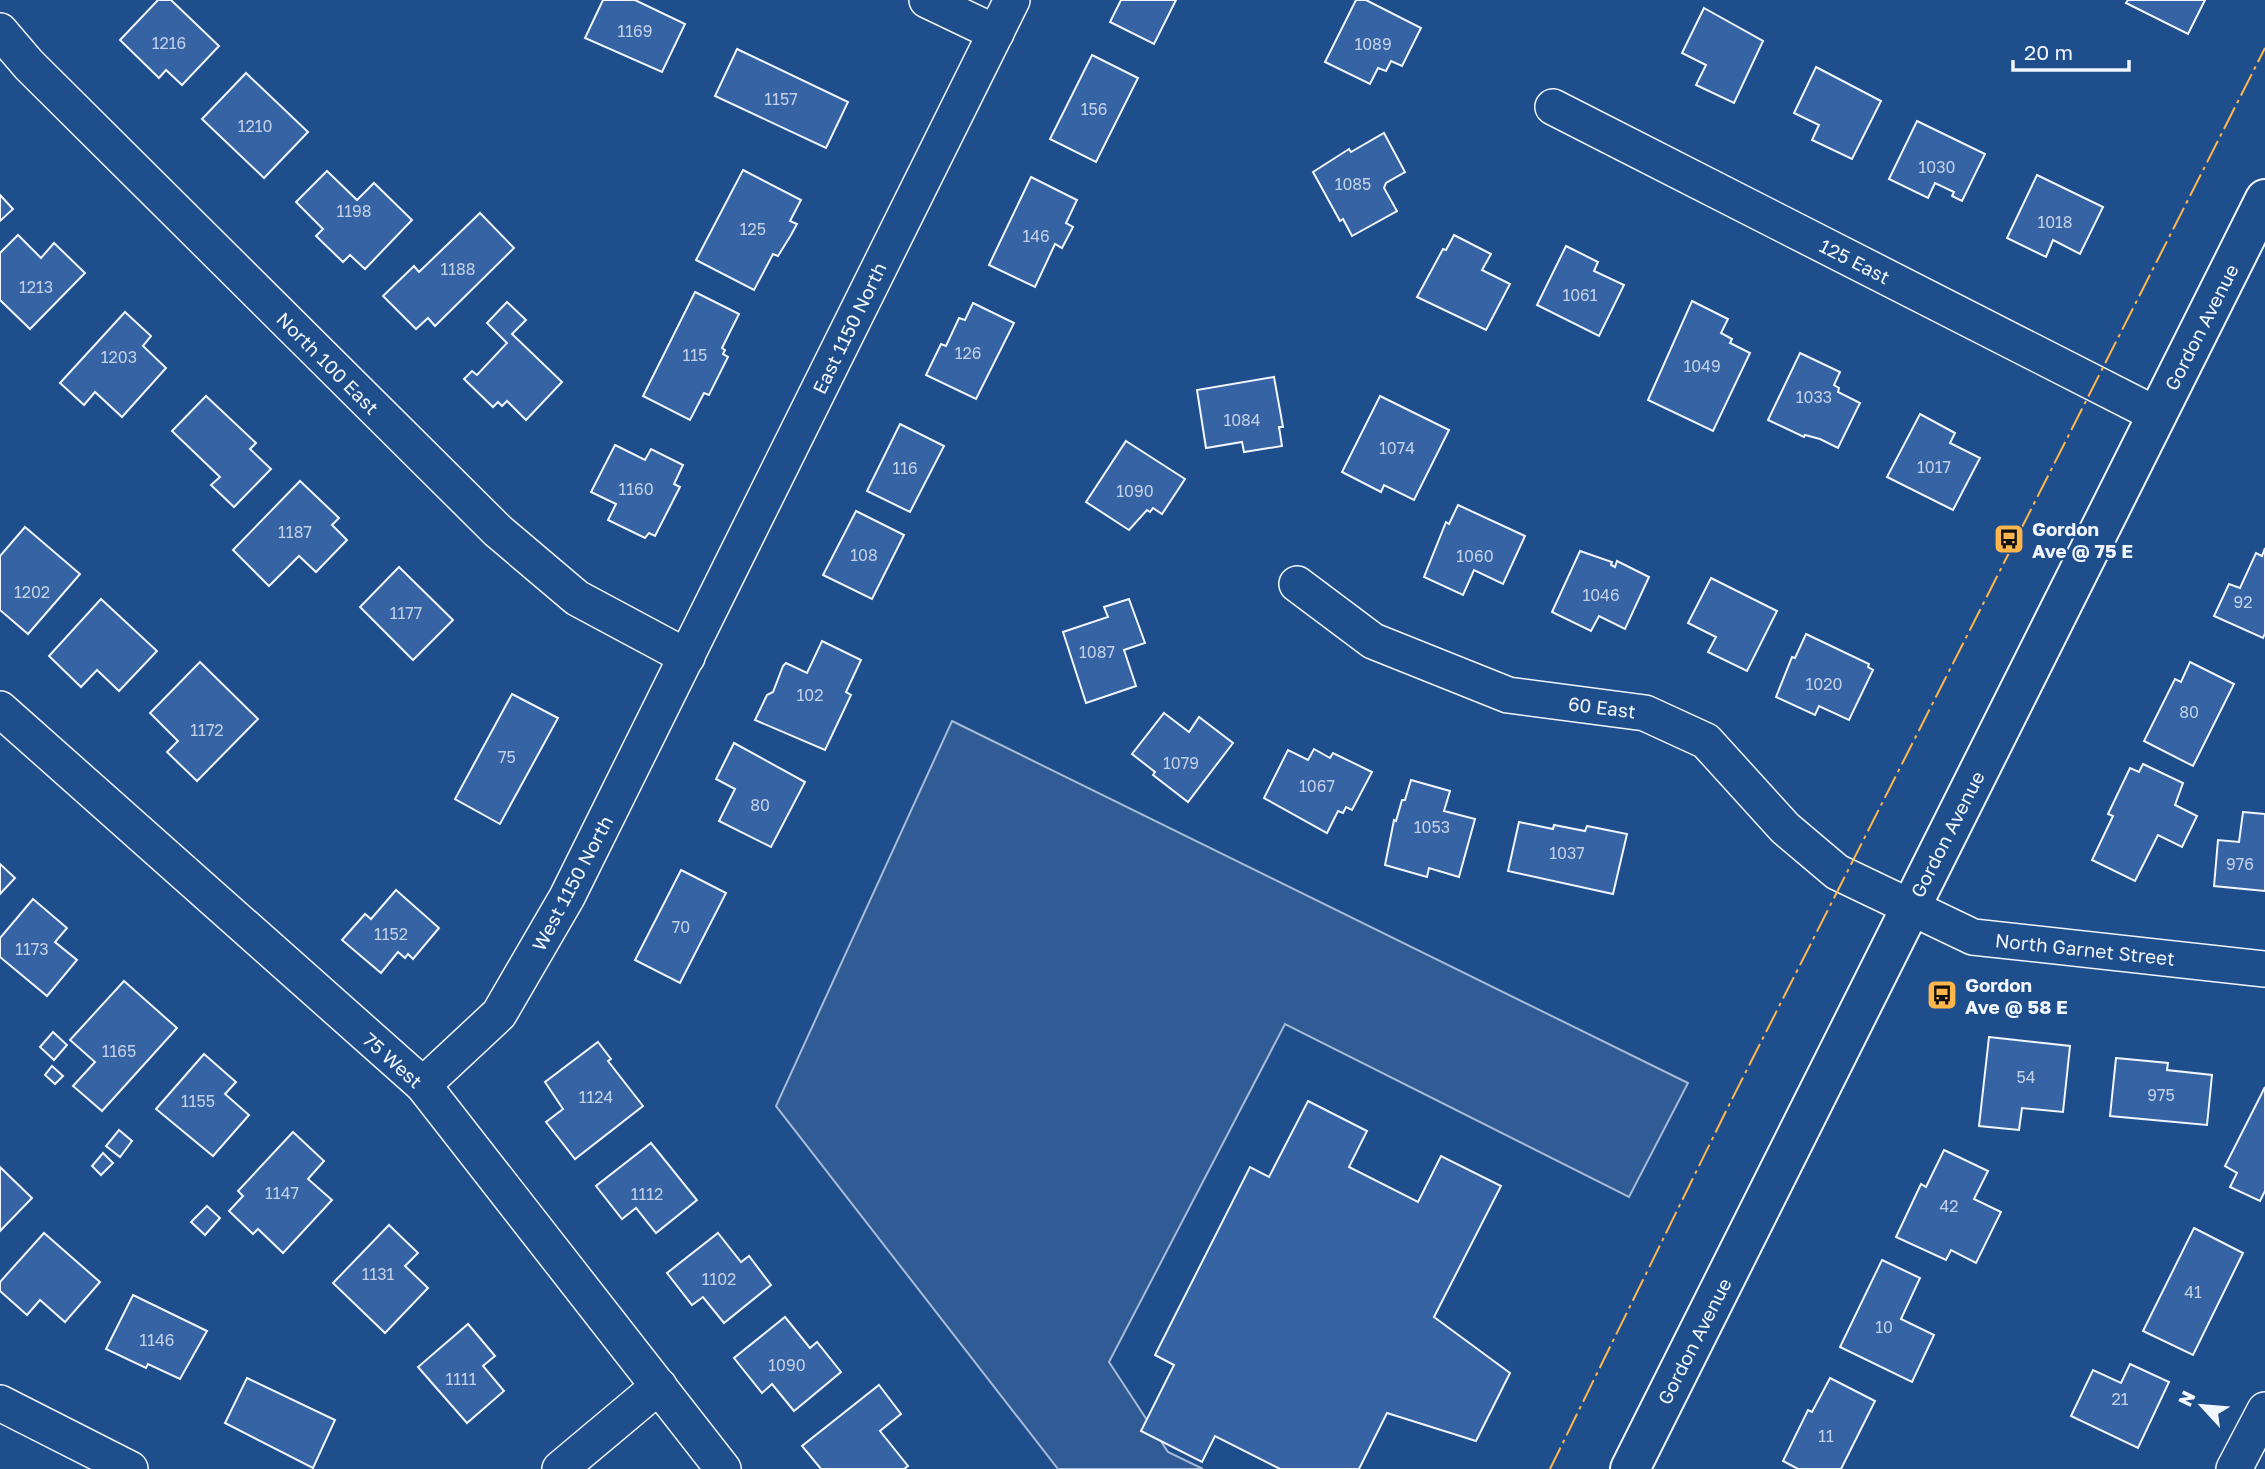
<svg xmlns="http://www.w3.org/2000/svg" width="2265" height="1469" font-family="'Golos Text',sans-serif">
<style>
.parking{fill:#305b95;stroke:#a8bbd7;stroke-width:2}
.building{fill:#3563a3;stroke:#f2f6ff;stroke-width:2}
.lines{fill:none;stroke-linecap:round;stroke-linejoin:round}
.minor-casing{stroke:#f2f6ff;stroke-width:38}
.secondary-casing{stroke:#f2f6ff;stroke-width:42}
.minor{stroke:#1f4e8c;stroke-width:35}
.secondary{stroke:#1f4e8c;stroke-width:38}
.power{stroke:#ffb74d;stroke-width:2;stroke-dasharray:24 5 3.5 5;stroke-linecap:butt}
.labels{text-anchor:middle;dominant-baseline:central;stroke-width:5;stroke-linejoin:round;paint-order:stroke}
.number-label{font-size:16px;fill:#c3d1e8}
.street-label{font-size:19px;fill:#f2f6ff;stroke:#1f4e8c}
.poi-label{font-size:19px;font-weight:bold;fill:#f2f6ff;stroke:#1f4e8c;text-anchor:start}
</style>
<rect width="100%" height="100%" fill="#1f4e8c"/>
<polygon class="parking" points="952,721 1688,1083 1629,1197 1285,1024 1109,1362 1168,1452 1203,1469 1058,1469 776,1106"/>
<g class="building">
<polygon points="158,0 171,0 219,46 182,85 166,70 159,78 120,40"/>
<polygon points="603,0 635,0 685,24 662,72 585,38"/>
<polygon points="1121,0 1176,0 1154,44 1110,22"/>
<polygon points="1356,0 1366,0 1421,28 1402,66 1391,61 1386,71 1378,68 1370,84 1325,62"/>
<polygon points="2128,0 2205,0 2188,34 2126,3"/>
<polygon points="1704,8 1763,41 1734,103 1696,85 1706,65 1682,53"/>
<polygon points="737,49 848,102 826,148 715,96"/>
<polygon points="1092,55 1138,78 1096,162 1050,139"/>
<polygon points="1816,67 1881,101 1852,159 1812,140 1819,125 1794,113"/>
<polygon points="246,73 308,132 264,178 202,119"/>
<polygon points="1917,121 1985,154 1962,201 1952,196 1954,192 1935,183 1928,198 1889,179"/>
<polygon points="1384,133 1405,172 1386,183 1384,188 1397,211 1352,236 1343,219 1340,221 1313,172 1349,149 1351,152"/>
<polygon points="743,170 801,200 790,221 797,224 791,235 778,256 773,254 754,290 696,260"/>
<polygon points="327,171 357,200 374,183 412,220 365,269 350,255 343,262 316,236 323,229 296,202"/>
<polygon points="2037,175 2103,207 2080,254 2053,240 2046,257 2007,238"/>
<polygon points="1031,177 1077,200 1066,223 1073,227 1062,248 1055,244 1035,287 989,265"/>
<polygon points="0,195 13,209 0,221"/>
<polygon points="480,213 514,248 435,326 428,318 416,329 383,296 414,266 419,272"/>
<polygon points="18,235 41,258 54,243 85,273 30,329 0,300 0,253"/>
<polygon points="1454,235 1491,254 1482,270 1510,284 1486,330 1417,297 1443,249 1446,250"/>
<polygon points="1566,246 1598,262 1594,271 1624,285 1599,336 1537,305"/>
<polygon points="695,292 739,314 722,348 725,350 723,354 728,357 709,395 704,393 690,420 643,396"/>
<polygon points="1692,301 1728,319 1721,333 1732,339 1730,343 1750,353 1713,431 1648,400"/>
<polygon points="507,302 526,320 512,334 562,382 526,420 507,401 502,406 498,402 493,407 464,379 472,371 477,375 507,343 487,323"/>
<polygon points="973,303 1014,323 976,399 926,375 941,344 946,346 959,318 965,320"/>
<polygon points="125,312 151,336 143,346 166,368 122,417 95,392 84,405 60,383"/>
<polygon points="1800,353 1840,372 1834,385 1839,388 1838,392 1860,403 1838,448 1820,439 1805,435 1804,437 1768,420"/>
<polygon points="1274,377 1283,427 1279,427 1282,446 1244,452 1242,442 1206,448 1197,390"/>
<polygon points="206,396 256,443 250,449 271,469 234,507 211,485 220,477 172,431"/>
<polygon points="1380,396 1449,430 1414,500 1384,485 1381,492 1342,472"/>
<polygon points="1920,414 1955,433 1950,443 1980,458 1953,510 1887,477"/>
<polygon points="900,424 944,446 910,512 867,491"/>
<polygon points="1126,441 1185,479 1162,514 1153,508 1150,512 1147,510 1129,530 1086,502"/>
<polygon points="615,445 645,460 651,449 683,465 674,484 680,487 655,536 649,533 645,538 608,520 616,504 591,492"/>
<polygon points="300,481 339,518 332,525 347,540 316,572 299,556 269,586 233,550"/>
<polygon points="1458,505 1525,536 1503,584 1474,570 1463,595 1424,577 1446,522 1449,524"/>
<polygon points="856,511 904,535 872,599 823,575"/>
<polygon points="25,527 80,574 28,634 0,610 0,556"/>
<polygon points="2265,548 2265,633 2263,638 2214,616 2229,584 2240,588 2256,553 2262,556"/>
<polygon points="1580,551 1612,562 1611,565 1615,567 1617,561 1649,577 1625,629 1599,616 1591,631 1552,612"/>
<polygon points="399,567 453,620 413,660 360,607"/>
<polygon points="1711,578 1777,611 1747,671 1708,652 1716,637 1688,623"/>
<polygon points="101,599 157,651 119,691 97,670 81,687 49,656"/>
<polygon points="1129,599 1145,643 1124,650 1136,686 1086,703 1063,632 1108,617 1104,607"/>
<polygon points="1806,634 1869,664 1868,667 1873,670 1849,720 1819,706 1815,715 1776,697 1792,657 1795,658"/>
<polygon points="822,641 861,660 846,692 851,695 825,750 755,720 767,695 773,692 783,666 786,663 807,673"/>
<polygon points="200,662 258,719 197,781 167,752 178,741 150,713"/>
<polygon points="2190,662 2234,684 2193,766 2144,741 2175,679 2181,682"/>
<polygon points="512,694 558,718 500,824 455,799"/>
<polygon points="1164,713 1189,732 1199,717 1233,743 1188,802 1153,775 1155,772 1132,754"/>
<polygon points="734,743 805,782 771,847 719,821 735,789 716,779"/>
<polygon points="1314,749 1330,758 1333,753 1372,772 1352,810 1346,807 1343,813 1338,811 1327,833 1264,798 1288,750 1308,760"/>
<polygon points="2143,764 2183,783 2175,805 2197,816 2182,847 2158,835 2135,881 2092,860 2113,816 2108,814 2130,768 2139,772"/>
<polygon points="1411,780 1450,791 1444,811 1475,819 1459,877 1429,868 1427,877 1385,865 1394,820 1396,821 1402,800 1405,800"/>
<polygon points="2243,812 2265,814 2265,891 2214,886 2218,840 2239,842"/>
<polygon points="1519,822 1553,829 1554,825 1585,831 1587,826 1627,834 1613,894 1508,871"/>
<polygon points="0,864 15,878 0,894"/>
<polygon points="681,870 726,893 680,983 635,960"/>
<polygon points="396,890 439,928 413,959 408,954 405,958 398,952 381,973 342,940 365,914 371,919"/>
<polygon points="33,899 67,928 55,942 77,960 47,996 0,957 0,938"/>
<polygon points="124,981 177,1028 102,1111 73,1086 95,1062 70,1040"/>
<polygon points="53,1032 67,1045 54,1060 40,1047"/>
<polygon points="1989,1037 2070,1046 2063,1112 2022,1108 2019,1130 1979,1126"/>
<polygon points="598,1042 611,1059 608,1061 643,1106 575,1159 546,1122 563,1109 545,1082"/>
<polygon points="204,1054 236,1082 225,1094 249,1115 213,1156 156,1109"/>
<polygon points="2116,1058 2168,1063 2167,1070 2212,1075 2207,1125 2110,1116"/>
<polygon points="52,1066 63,1076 55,1084 45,1075"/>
<polygon points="2265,1087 2265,1191 2260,1201 2230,1187 2237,1173 2225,1166"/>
<polygon points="1308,1101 1367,1131 1349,1167 1418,1202 1441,1156 1501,1186 1434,1317 1510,1373 1476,1441 1387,1413 1359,1469 1280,1469 1215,1436 1202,1462 1141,1431 1174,1365 1155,1355 1250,1167 1269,1177"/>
<polygon points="119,1130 132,1141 120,1157 106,1146"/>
<polygon points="293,1132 324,1161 308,1179 332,1200 283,1253 258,1229 253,1234 229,1211 243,1196 238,1191"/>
<polygon points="651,1143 697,1200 656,1233 636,1208 622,1219 596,1186"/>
<polygon points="1944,1150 1988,1171 1974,1199 2001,1212 1976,1263 1951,1250 1946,1260 1896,1237 1921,1184 1926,1187"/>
<polygon points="103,1153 113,1163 101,1175 92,1166"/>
<polygon points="0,1167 32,1198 0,1231"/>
<polygon points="207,1206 220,1218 205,1235 191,1222"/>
<polygon points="389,1225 418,1253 405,1266 428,1288 385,1333 333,1283"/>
<polygon points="2194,1228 2243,1253 2193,1355 2143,1331"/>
<polygon points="44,1233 100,1282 65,1322 40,1300 27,1315 0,1291 0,1282"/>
<polygon points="718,1233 741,1262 749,1256 771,1285 724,1323 703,1297 692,1305 667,1273"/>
<polygon points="1882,1260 1920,1278 1901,1319 1934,1335 1912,1382 1840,1347"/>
<polygon points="133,1295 207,1331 180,1379 148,1364 146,1368 106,1349"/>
<polygon points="785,1317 810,1348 817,1342 841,1372 794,1411 772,1384 762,1393 734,1358"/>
<polygon points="468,1324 495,1356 483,1366 504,1391 467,1423 418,1367"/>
<polygon points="2130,1364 2169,1382 2138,1448 2071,1416 2093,1370 2121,1383"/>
<polygon points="247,1378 335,1420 313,1468 225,1423"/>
<polygon points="1830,1378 1875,1401 1841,1469 1798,1469 1783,1461 1808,1410 1812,1412"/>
<polygon points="879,1385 901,1414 880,1431 908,1466 904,1469 821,1469 802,1446"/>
</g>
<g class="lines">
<g class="minor-casing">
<g id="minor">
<polyline points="927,0 996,33"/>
<polyline points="0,31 29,65 498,531 577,598 687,657"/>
<polyline points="1553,107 2157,415"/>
<polyline points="1297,584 1373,641 1508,695 1645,713 1706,741 1785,828 1837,872 1973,937 2265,969"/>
<polyline points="0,709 423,1085 723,1469"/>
<polyline points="423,1085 499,1014 567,897 1012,0"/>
<polyline points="0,1403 130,1469"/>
<polyline points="560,1469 659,1386"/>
<polyline points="2234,1469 2265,1410"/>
</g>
</g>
<g class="secondary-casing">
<polyline id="secondary" points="1630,1469 2265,199"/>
</g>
<use href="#minor" class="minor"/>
<use href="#secondary" class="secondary"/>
<polyline class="power" points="1550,1469 1728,1107 2265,48"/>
</g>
<defs>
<g id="bus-square" transform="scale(1.575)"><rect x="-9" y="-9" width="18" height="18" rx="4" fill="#ffb74d" stroke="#1f4e8c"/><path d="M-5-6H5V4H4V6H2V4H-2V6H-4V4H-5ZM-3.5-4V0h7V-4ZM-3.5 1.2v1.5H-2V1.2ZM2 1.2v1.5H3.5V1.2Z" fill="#111"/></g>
</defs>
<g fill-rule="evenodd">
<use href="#bus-square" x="2009" y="539"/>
<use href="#bus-square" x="1942" y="995"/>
</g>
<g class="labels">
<g class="number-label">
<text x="635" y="31">1169</text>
<text x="169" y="43">1216</text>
<text x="1373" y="44">1089</text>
<text x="781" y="99">1157</text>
<text x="1094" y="109">156</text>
<text x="255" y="126">1210</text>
<text x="1937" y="167">1030</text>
<text x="1353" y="184">1085</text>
<text x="354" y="211">1198</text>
<text x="2055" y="222">1018</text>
<text x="753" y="229">125</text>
<text x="1036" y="236">146</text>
<text x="458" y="269">1188</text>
<text x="36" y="287">1213</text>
<text x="1580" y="295">1061</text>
<text x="968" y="353">126</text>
<text x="695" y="355">115</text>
<text x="119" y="357">1203</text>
<text x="1702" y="366">1049</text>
<text x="1814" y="397">1033</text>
<text x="1242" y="420">1084</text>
<text x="1397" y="448">1074</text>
<text x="1934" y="467">1017</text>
<text x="905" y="468">116</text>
<text x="636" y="489">1160</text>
<text x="1135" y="491">1090</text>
<text x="295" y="532">1187</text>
<text x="864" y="555">108</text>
<text x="1475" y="556">1060</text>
<text x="32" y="592">1202</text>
<text x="1601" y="595">1046</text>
<text x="2243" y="602">92</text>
<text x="406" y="613">1177</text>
<text x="1097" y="652">1087</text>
<text x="1824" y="684">1020</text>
<text x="810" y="695">102</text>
<text x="2189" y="712">80</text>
<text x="207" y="730">1172</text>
<text x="507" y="757">75</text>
<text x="1181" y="763">1079</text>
<text x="1317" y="786">1067</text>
<text x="760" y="805">80</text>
<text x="1432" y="827">1053</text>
<text x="1567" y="853">1037</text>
<text x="2240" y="864">976</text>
<text x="681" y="927">70</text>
<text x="391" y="934">1152</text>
<text x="32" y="949">1173</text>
<text x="119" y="1051">1165</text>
<text x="2026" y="1077">54</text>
<text x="2161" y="1095">975</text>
<text x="596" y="1097">1124</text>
<text x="198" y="1101">1155</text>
<text x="282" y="1193">1147</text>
<text x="647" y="1194">1112</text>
<text x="1949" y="1206">42</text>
<text x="378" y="1274">1131</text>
<text x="719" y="1279">1102</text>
<text x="2193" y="1292">41</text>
<text x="1884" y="1327">10</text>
<text x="157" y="1340">1146</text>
<text x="787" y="1365">1090</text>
<text x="461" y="1379">1111</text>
<text x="2120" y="1399">21</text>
<text x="1826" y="1436">11</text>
</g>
<g class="street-label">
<text transform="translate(1855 261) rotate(27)">125 East</text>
<text transform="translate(2201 327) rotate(-63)">Gordon Avenue</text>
<text transform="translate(849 328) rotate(-64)">East 1150 North</text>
<text transform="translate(328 363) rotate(45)">North 100 East</text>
<text transform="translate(1602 707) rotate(7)">60 East</text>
<text transform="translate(1947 834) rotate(-63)">Gordon Avenue</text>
<text transform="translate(572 883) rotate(-62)">West 1150 North</text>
<text transform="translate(2085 949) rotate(6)">North Garnet Street</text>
<text transform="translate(393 1060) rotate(42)">75 West</text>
<text transform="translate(1694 1341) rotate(-63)">Gordon Avenue</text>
</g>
<g class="poi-label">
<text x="2032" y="528">Gordon<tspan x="2032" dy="22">Ave @ 75 E</tspan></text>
<text x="1965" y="984">Gordon<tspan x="1965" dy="22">Ave @ 58 E</tspan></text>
</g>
</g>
<g transform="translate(2202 1406) rotate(296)" stroke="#1f4e8c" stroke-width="5" paint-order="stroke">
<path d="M0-5L12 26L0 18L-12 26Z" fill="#f2f6ff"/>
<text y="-10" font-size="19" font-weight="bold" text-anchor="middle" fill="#f2f6ff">N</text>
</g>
<path d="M2013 60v10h116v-10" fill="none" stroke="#f2f6ff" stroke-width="3.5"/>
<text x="2024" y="60" font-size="21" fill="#f2f6ff" stroke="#1f4e8c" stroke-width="5" paint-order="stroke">20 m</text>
</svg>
